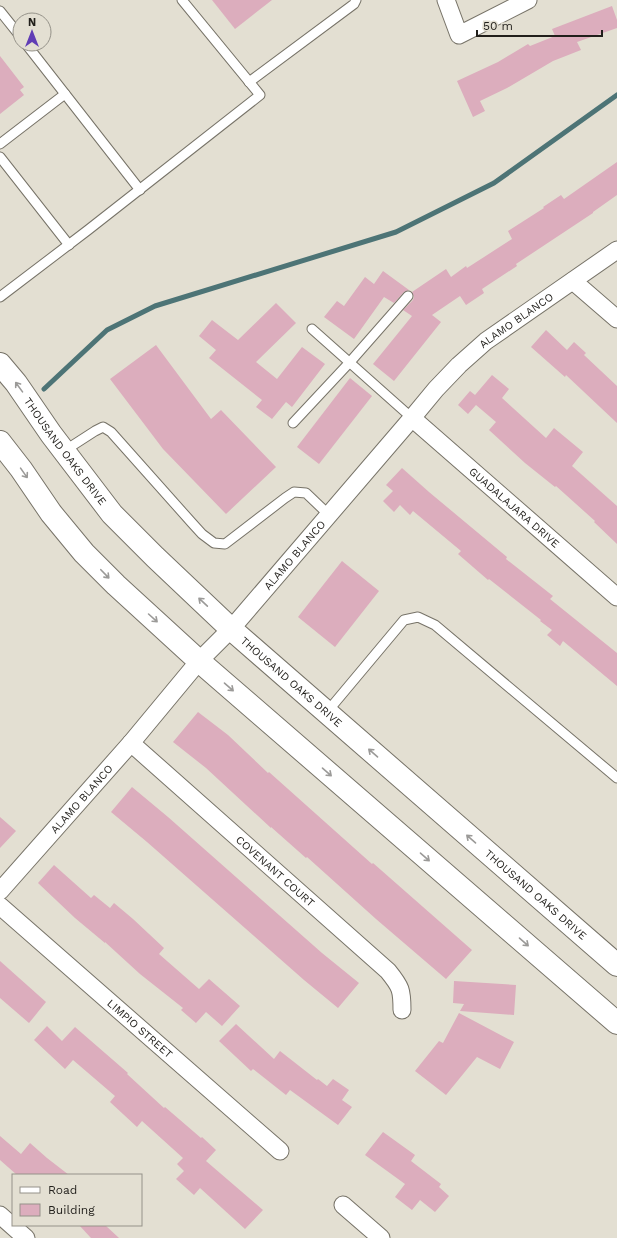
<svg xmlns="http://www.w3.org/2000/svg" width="617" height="1238" font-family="'Work Sans',sans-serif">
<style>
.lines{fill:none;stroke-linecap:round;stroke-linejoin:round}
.stream{stroke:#4d7476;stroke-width:5}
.building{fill:#dcadbd}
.service-casing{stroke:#777368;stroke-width:11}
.minor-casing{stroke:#777368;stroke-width:19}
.secondary-casing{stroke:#777368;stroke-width:24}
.service{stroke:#fff;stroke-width:9}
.minor{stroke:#fff;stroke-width:17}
.secondary{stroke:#fff;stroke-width:22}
.oneway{stroke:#9b9a98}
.labels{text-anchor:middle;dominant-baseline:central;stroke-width:3;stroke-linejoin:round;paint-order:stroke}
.street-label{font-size:11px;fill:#211f1b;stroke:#e3dfd2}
</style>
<rect width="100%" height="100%" fill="#e3dfd2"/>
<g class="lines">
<polyline class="stream" points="44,389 107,330 155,306 396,232 494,183 617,95"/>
</g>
<g class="building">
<polygon points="212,0 272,0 235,29"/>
<polygon points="612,6 617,20 617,28 577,42 581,50 553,61 507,88 480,101 485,111 473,117 457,81 498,62 528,44 530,46 555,36 552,29"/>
<polygon points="0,56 24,87 20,90 24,95 0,114"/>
<polygon points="617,162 617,195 593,212 593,213 516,264 517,266 482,289 484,293 466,305 460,296 432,315 441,322 394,381 373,364 412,316 403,310 413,300 414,297 412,292 446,269 451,277 466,266 467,268 512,239 508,231 544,208 543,207 561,195 564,199"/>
<polygon points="383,271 409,290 404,292 394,303 384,297 354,339 324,317 337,301 344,306 365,277 374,284"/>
<polygon points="276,303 296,323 256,362 277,379 302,347 325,364 292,407 286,402 272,419 256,407 262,400 209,358 216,350 199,336 212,320 238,340"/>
<polygon points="546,330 567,350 574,342 586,353 584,355 617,386 617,423 566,375 565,377 531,347"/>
<polygon points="156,345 211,419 221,410 276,467 226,514 163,449 110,379"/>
<polygon points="492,375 509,389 502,398 546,438 554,428 583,452 572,466 617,506 617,544 594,522 595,521 556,486 555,487 525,463 489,430 496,422 476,405 468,414 458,405 470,391 475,395"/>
<polygon points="350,378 372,396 319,464 297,447"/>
<polygon points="402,468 429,492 507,557 506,559 553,596 550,599 617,653 617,686 563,641 560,646 547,635 552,630 540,621 541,620 489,579 488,580 458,554 461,551 413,511 410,515 400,505 394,512 383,501 393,491 386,485"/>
<polygon points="342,561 379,591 335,647 298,617"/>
<polygon points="198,712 228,735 268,773 269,772 372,864 373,863 472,950 446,979 376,919 307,857 306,858 271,827 271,828 206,768 173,742"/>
<polygon points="132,787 168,817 322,953 359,983 338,1008 304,980 147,842 111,812"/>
<polygon points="0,817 16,831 0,848"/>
<polygon points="54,865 91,898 94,895 110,908 114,903 133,919 164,948 159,954 199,989 209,979 240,1006 222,1026 206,1012 196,1023 181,1010 183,1008 140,974 105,942 105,943 75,918 38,883"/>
<polygon points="0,961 46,1002 29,1023 0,998"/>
<polygon points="454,981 516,985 514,1015 460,1011 464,1004 453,1003"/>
<polygon points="459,1013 514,1042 500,1069 477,1057 446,1095 415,1071 439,1041 443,1043"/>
<polygon points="236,1024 274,1059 280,1051 317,1080 318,1079 327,1086 333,1079 349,1090 342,1100 352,1107 338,1125 290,1090 286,1095 253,1069 251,1071 219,1041"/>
<polygon points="47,1026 62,1041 75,1027 128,1073 127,1074 164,1108 165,1107 201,1138 202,1137 216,1150 206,1161 263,1210 245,1229 200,1188 194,1195 176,1179 184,1171 177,1164 183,1158 142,1121 137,1127 110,1102 115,1096 73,1060 65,1069 34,1040"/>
<polygon points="383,1132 415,1155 411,1161 441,1184 439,1187 449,1196 435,1212 420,1200 412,1210 395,1197 405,1184 365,1155"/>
<polygon points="0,1136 21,1154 30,1143 47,1158 69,1175 17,1175 0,1160"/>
<polygon points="79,1225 105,1225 119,1238 91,1238"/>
</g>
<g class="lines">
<g class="service-casing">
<g id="service">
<polyline points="0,11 20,36"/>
<polyline points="26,44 140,190"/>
<polyline points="249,82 354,4 356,0"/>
<polyline points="0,144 65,94"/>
<polyline points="0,157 69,245"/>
<polyline points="0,297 88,230 260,95 182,0"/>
<polyline points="312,329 412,418"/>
<polyline points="293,423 350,362 408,296"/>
<polyline points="64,451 95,431 103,427 111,432 192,523 202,534 214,543 225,544 285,498 294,492 306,493 329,515"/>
<polyline points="327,712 404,620 418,617 435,625 617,778"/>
</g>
</g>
<g class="minor-casing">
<g id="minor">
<polyline points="446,0 459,35 528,0"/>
<polyline points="573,281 617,319"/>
<path id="s1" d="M412,418L617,597"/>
<path id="s2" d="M131,743L388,971C401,987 402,990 402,1010"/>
<path id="s3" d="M0,891L131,743L199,661L231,629L412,418L436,389L459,365L486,341L617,250"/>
<path id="s4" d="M0,906L280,1151"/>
<polyline points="343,1205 381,1238"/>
<polyline points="0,1215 26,1238"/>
</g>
</g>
<g class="secondary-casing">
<g id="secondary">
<path id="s5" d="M0,364L16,383L51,434L112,514L155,557L231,629L617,965"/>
<polyline points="0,442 21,469 51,513 84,553 116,585 199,661 617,1023"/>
</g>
</g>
<use href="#service" class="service"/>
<use href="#minor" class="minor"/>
<use href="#secondary" class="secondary"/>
</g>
<defs><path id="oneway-shaft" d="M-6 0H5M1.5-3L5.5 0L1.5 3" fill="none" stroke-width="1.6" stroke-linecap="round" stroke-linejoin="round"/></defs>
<g class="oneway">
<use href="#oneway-shaft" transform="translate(19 387) rotate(-126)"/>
<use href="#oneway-shaft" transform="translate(24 473) rotate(55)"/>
<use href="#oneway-shaft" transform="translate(105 574) rotate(46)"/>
<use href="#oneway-shaft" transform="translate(203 602) rotate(-137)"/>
<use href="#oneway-shaft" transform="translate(153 618) rotate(42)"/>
<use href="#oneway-shaft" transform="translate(229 687) rotate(41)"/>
<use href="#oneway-shaft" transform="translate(373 753) rotate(-139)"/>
<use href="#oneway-shaft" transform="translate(327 772) rotate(41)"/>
<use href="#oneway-shaft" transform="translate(471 839) rotate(-139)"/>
<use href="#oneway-shaft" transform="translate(425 857) rotate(41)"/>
<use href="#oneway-shaft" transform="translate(524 942) rotate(41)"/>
</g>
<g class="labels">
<g class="street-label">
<text stroke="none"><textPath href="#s3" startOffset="771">ALAMO BLANCO</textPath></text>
<text stroke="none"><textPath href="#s5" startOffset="109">THOUSAND OAKS DRIVE</textPath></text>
<text stroke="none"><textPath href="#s1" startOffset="136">GUADALAJARA DRIVE</textPath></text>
<text stroke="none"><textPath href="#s3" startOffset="447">ALAMO BLANCO</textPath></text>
<text stroke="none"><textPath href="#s5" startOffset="433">THOUSAND OAKS DRIVE</textPath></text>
<text stroke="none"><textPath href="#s3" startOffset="123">ALAMO BLANCO</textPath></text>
<text stroke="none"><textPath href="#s2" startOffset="193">COVENANT COURT</textPath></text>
<text stroke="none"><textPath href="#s5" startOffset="757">THOUSAND OAKS DRIVE</textPath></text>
<text stroke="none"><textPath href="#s4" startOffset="186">LIMPIO STREET</textPath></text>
</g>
</g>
<rect x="12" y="1174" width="130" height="52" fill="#e3dfd2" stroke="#959289"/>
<rect x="20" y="1187" width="20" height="6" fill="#ffffff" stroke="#959289"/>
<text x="48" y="1194" font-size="12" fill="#211f1b">Road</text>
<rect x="20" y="1204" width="20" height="12" fill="#dcadbd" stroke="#959289"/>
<text x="48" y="1214" font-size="12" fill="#211f1b">Building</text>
<g transform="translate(32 32)"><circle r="19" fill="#e3dfd2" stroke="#959289"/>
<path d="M0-3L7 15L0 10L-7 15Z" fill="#603db5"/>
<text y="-6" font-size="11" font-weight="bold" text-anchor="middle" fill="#211f1b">N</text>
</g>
<path d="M477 30v6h125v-6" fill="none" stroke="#211f1b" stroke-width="2"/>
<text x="483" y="30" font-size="12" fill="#211f1b" stroke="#e3dfd2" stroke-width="3" paint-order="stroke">50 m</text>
</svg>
